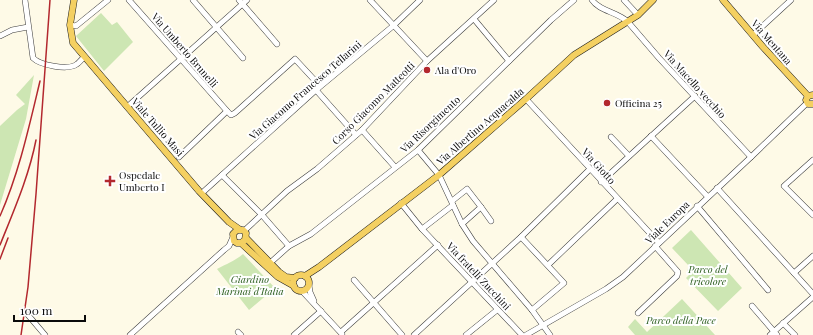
<svg xmlns="http://www.w3.org/2000/svg" width="813" height="335" font-family="'Playfair Display',serif">
<style>
.green{fill:#cde6b3}
.lines{fill:none;stroke-linecap:round;stroke-linejoin:round}
.minor-casing{stroke:#3d3d3d;stroke-width:6}
.major-casing{stroke:#1b1b1b;stroke-width:7}
.minor{stroke:#fff;stroke-width:5}
.major{stroke:#f4d061;stroke-width:6}
.rail{stroke:#b3282e;stroke-width:1.5}
.poi-dot{fill:#b3282e;stroke:#fff;stroke-width:1.5}
.labels{text-anchor:middle;dominant-baseline:central;stroke-width:4;stroke-linejoin:round;paint-order:stroke}
.street-label{font-size:10px;fill:#0a0a0a;stroke:#fff}
.poi-label{font-size:10px;fill:#0a0a0a;stroke:#fff;text-anchor:start}
.park-label{font-size:10px;font-style:italic;fill:#2b5d1e;stroke:#fff}
</style>
<rect width="100%" height="100%" fill="#fefae7"/>
<g class="green">
<polygon points="101,13 112,25 117,22 133,42 104,71 76,36"/>
<polygon points="34,75 26,119 0,205 0,126 17,110 25,104 16,95"/>
<polygon points="691,230 742,288 718,311 686,278 690,274 687,271 689,266 672,248"/>
<path d="M243,254L275,288L249,310L217,269C226,264 235,261 243,254Z"/>
<polygon points="682,299 715,335 635,335 628,327 635,319 647,332"/>
</g>
<g class="lines">
<g class="minor-casing">
<g id="minor">
<path d="M25,0L33,58C40,65 68,71 77,64C79,63 82,59 84,57"/>
<polyline points="129,0 227,111"/>
<polyline points="193,0 243,58"/>
<polyline points="239,0 277,44"/>
<polyline points="370,0 427,61"/>
<path d="M592,0C599,11 618,12 628,22L659,58L751,157"/>
<polyline points="624,0 638,15"/>
<polyline points="474,19 509,61"/>
<polyline points="70,25 76,26 108,0"/>
<polyline points="753,35 791,0"/>
<polyline points="0,36 12,30 28,27"/>
<polyline points="316,90 356,135"/>
<polyline points="526,99 659,243"/>
<polyline points="127,107 247,0"/>
<polyline points="362,130 395,167"/>
<polyline points="651,136 708,197"/>
<polyline points="611,137 629,156"/>
<polyline points="418,150 439,175 462,224 473,241 532,310 550,335"/>
<polyline points="179,157 227,111 231,115 235,113 295,59 320,86"/>
<polyline points="813,160 784,186 813,215"/>
<polyline points="222,175 262,215 289,246"/>
<polyline points="601,182 695,96"/>
<polyline points="717,188 813,294"/>
<polyline points="202,193 316,90 393,26 420,0"/>
<polyline points="452,201 467,189 481,207 462,224"/>
<polyline points="401,203 422,229 522,335"/>
<polyline points="697,206 768,290"/>
<polyline points="481,207 491,221"/>
<polyline points="422,229 453,205"/>
<polyline points="244,231 287,191 317,169 362,130 427,61 494,0"/>
<polyline points="521,237 564,283 532,310"/>
<polyline points="270,263 289,246 311,234 418,150 551,20 574,0"/>
<polyline points="548,265 617,199"/>
<polyline points="794,273 813,256"/>
<polyline points="354,280 402,335"/>
<polyline points="309,285 310,292 314,301"/>
<polyline points="302,291 342,334"/>
<polyline points="752,306 777,335"/>
<polyline points="638,313 677,276 678,272 655,246"/>
<polyline points="28,315 45,335"/>
<polyline points="783,323 795,335"/>
<polyline points="238,332 241,335"/>
<polyline points="341,332 438,245"/>
<polyline points="130,335 224,250 229,246 233,237"/>
<polyline points="294,335 321,311"/>
<polyline points="414,335 521,237 590,169"/>
<polyline points="466,335 497,310"/>
<polyline points="526,335 606,289 623,277 751,157 807,103"/>
<polyline points="770,335 813,297"/>
</g>
</g>
<g class="major-casing">
<g id="major">
<polyline points="74,0 70,25 73,43 199,191 229,222 239,229"/>
<polyline points="723,0 763,47 808,96"/>
<polyline points="813,95 808,96 806,100 808,104 813,104"/>
<polyline points="246,238 279,272 286,277 295,278"/>
<polyline points="241,243 245,240 246,233 243,230 237,230 233,234 234,241 237,243 241,243 278,277 294,286"/>
<circle cx="301" cy="283" r="8"/>
<polyline points="305,276 319,267 439,175 526,99 574,55 638,15 653,0"/>
</g>
</g>
<use href="#minor" class="minor"/>
<use href="#major" class="major"/>
<g class="rail">
<path d="M0,216C19,173 29,127 40,81"/>
<path d="M0,245C14,210 29,176 36,140"/>
<polyline points="0,259 8,238"/>
<polyline points="21,335 28,287 36,194 50,0"/>
</g>
</g>
<g class="poi-dot">
<circle cx="427" cy="70" r="4"/>
<circle cx="607" cy="103" r="4"/>
<path d="M108 175h4v4h4v4h-4v4h-4v-4h-4v-4h4z"/>
</g>
<g class="labels">
<g class="street-label">
<text transform="translate(772 42) rotate(49)">Via Mentana</text>
<text transform="translate(185 50) rotate(49)">Via Umberto Brunelli</text>
<text transform="translate(695 84) rotate(48)">Via Macello vecchio</text>
<text transform="translate(305 90) rotate(-41)">Via Giacomo Francesco Tellarini</text>
<text transform="translate(373 103) rotate(-45)">Corso Giacomo Matteotti</text>
<text transform="translate(430 124) rotate(-43)">Via Risorgimento</text>
<text transform="translate(480 126) rotate(-41)">Via Albertino Acquacalda</text>
<text transform="translate(158 127) rotate(49)">Viale Tullio Masi</text>
<text transform="translate(599 166) rotate(48)">Via Giotto</text>
<text transform="translate(667 222) rotate(-44)">Viale Europa</text>
<text transform="translate(479 276) rotate(47)">Via fratelli Zucchini</text>
</g>
<g class="poi-label">
<text x="435" y="70">Ala d'Oro</text>
<text x="615" y="103">Officina 25</text>
<text x="119" y="175">Ospedale<tspan x="119" dy="12">Umberto I</tspan></text>
</g>
<g class="park-label">
<text x="708" y="269">Parco del<tspan x="708" dy="12">tricolore</tspan></text>
<text x="250" y="279">Giardino<tspan x="250" dy="12">Marinai d'Italia</tspan></text>
<text x="681" y="320">Parco della Pace</text>
</g>
</g>
<path d="M14 315v6h71v-6" fill="none" stroke="#0a0a0a" stroke-width="2"/>
<text x="20" y="315" font-size="12" fill="#0a0a0a" stroke="#ffffff" stroke-width="3" paint-order="stroke">100 m</text>
</svg>
